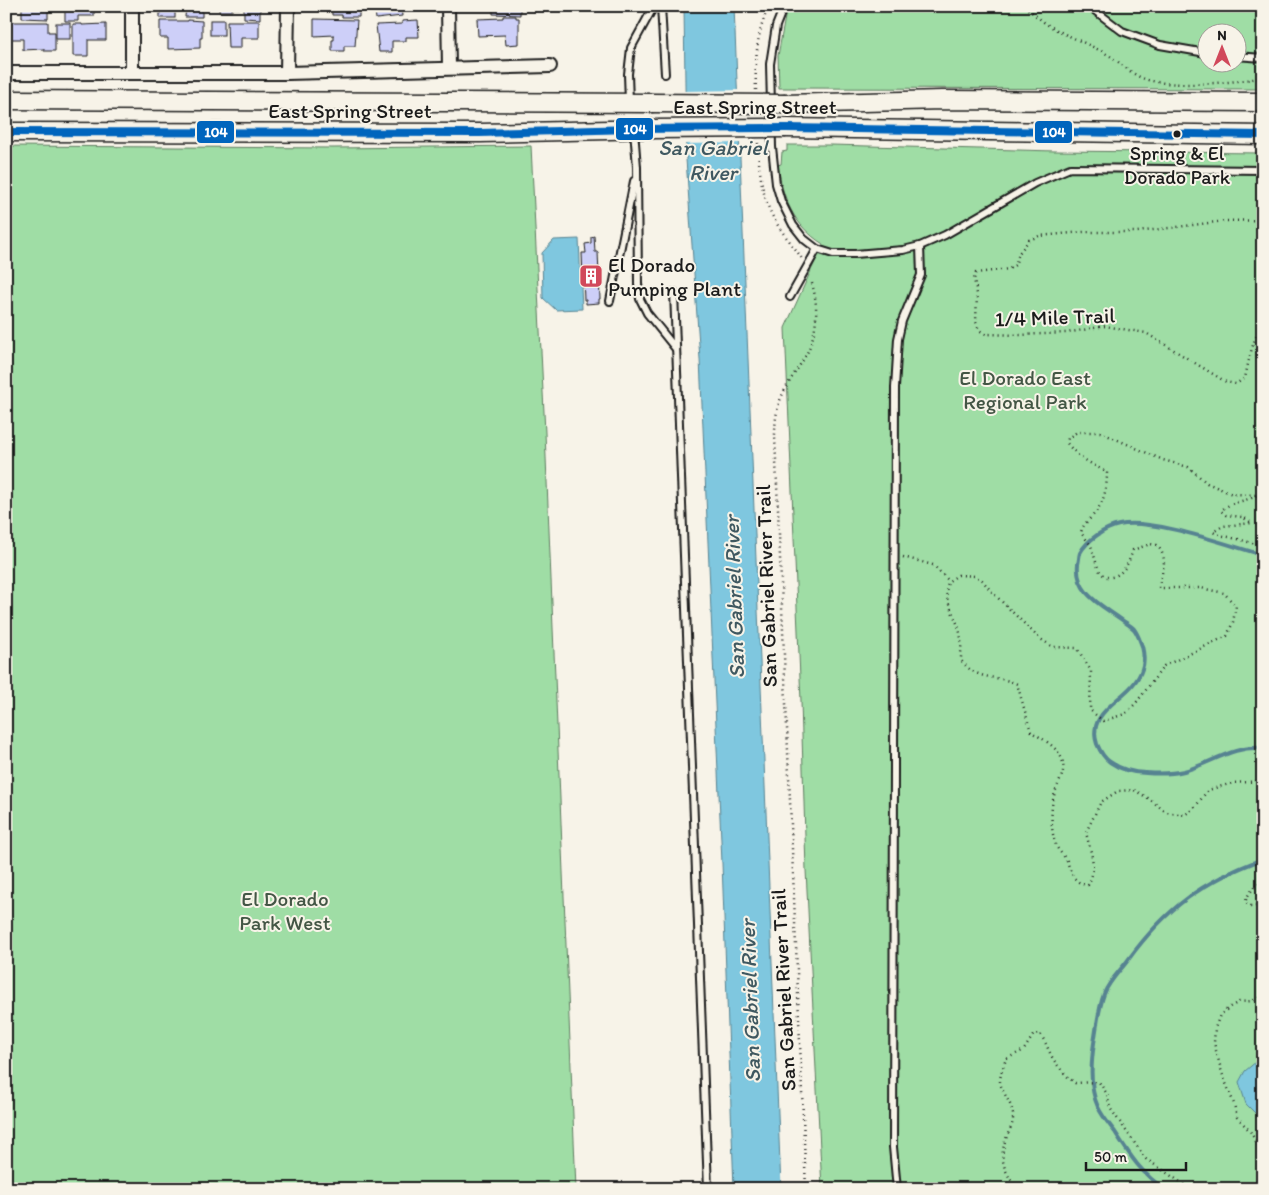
<svg xmlns="http://www.w3.org/2000/svg" width="1269" height="1195" font-family="Itim,sans-serif">
<style>
.green{fill:#9fdda5;stroke:#5e7c60;fill-rule:evenodd}
.water{fill:#7fc7df;stroke:#578391}
.pier{fill:#f7f3e8}
.lines{fill:none;stroke-linecap:round;stroke-linejoin:round}
.stream{stroke:#578391;stroke-width:4}
.building{fill:#cdcff8;stroke:#1c1c1c}
.lane-casing{stroke:#1c1c1c;stroke-width:10}
.street-casing{stroke:#1c1c1c;stroke-width:16}
.secondary-casing{stroke:#1c1c1c;stroke-width:21}
.path{stroke:#1c1c1c;stroke-width:2.5;stroke-dasharray:1 4;stroke-linecap:butt}
.lane{stroke:#f7f3e8;stroke-width:6}
.street{stroke:#f7f3e8;stroke-width:12}
.secondary{stroke:#f7f3e8;stroke-width:18}
.secondary-bridge-casing{stroke:#1c1c1c;stroke-width:21;stroke-linecap:butt}
.secondary-bridge{stroke:#f7f3e8;stroke-width:18}
.bus-1-casing{stroke:#f7f3e8;stroke-width:11}
.bus-1{stroke:#0065bd;stroke-width:8}
.bus-dot{fill:#1c1c1c;stroke:#f7f3e8;stroke-width:2}
.labels{text-anchor:middle;dominant-baseline:central;stroke-width:4;stroke-linejoin:round;paint-order:stroke}
.bus-label{font-size:20px;fill:#1c1c1c;stroke:#f7f3e8}
.street-label{font-size:21px;fill:#1c1c1c;stroke:#f7f3e8}
.poi-label{font-size:21px;fill:#1c1c1c;stroke:#f7f3e8;text-anchor:start}
.park-label{font-size:21px;fill:#435645;stroke:#f7f3e8}
.water-label{font-size:22px;font-style:italic;fill:#3f5860;stroke:#f7f3e8}
.line-badge{stroke:#f7f3e8;stroke-width:2}
.badge-label{font-size:14px;text-anchor:middle;font-weight:bold;fill:#fff}
</style>
<rect width="100%" height="100%" fill="#f7f3e8"/>
<filter id="ink" filterUnits="userSpaceOnUse"><feTurbulence type="fractalNoise" baseFrequency=".02" numOctaves="2"/><feDisplacementMap in="SourceGraphic" scale="10" xChannelSelector="R" yChannelSelector="G"/><feConvolveMatrix kernelMatrix="1 2 1 2 8 2 1 2 1" color-interpolation-filters="sRGB"/></filter>
<g filter="url(#ink)">
<g class="green">
<path d="M787,6H1263V89L779,88L778,56ZM1206,32H1236V62H1206Z"/>
<path d="M787,145H831L1055,151L1263,153V1189H822L806,870L801,701L785,328L823,244C794,226 782,198 778,165L781,164L782,152L787,151Z"/>
<polygon points="6,146 333,148 531,146 545,433 576,1189 6,1189"/>
</g>
<g class="water">
<polygon points="684,6 734,6 781,1189 734,1189 722,863 700,359 686,159"/>
<polygon points="579,239 582,309 556,310 543,298 542,253 554,240"/>
<polygon points="1263,1056 1263,1121 1246,1104 1239,1082 1245,1071"/>
</g>
<polygon class="pier" points="740,90 742,143 683,144 683,91"/>
<g class="lines">
<g class="stream">
<path d="M1263,555C1227,545 1154,518 1119,525C1105,528 1087,540 1080,553C1079,556 1079,561 1078,564C1075,594 1102,605 1122,620C1126,623 1131,626 1134,629C1138,634 1140,641 1142,646C1144,654 1145,661 1142,669C1133,699 1085,708 1097,744C1100,751 1104,758 1110,762C1120,769 1134,773 1146,773C1159,774 1171,774 1184,771C1210,764 1234,745 1263,748"/>
<path d="M1165,1189C1142,1175 1129,1154 1115,1132C1109,1124 1102,1116 1098,1107C1089,1088 1091,1063 1094,1043C1097,1026 1098,1010 1104,994C1109,981 1120,971 1128,960C1166,908 1203,881 1263,859"/>
</g>
</g>
<g class="building">
<polygon points="22,6 48,6 48,19 22,18"/>
<polygon points="57,6 106,6 106,7 94,7 94,16 78,16 78,21 65,21 65,9 57,9"/>
<rect x="160" y="6" width="15" height="12"/>
<polygon points="186,6 208,6 208,10 202,10 202,17 185,17"/>
<polygon points="219,6 240,6 240,8 232,8 232,11 219,11"/>
<polygon points="244,6 260,6 260,19 244,18"/>
<polygon points="332,6 365,6 365,11 359,11 359,17 342,17 342,15 332,15"/>
<polygon points="370,6 401,6 402,16 376,19 375,10 370,10"/>
<polygon points="493,6 520,6 520,15 493,14"/>
<polygon points="503,16 516,16 516,18 519,18 519,44 506,45 505,35 478,36 477,19 503,18"/>
<polygon points="314,19 357,20 355,46 344,46 344,51 332,51 332,40 334,40 334,35 314,36"/>
<polygon points="188,20 202,21 202,38 200,38 200,48 168,49 168,38 160,38 160,21 188,21"/>
<rect x="210" y="20" width="14" height="15"/>
<polygon points="418,20 419,37 406,37 406,41 392,41 392,52 379,52 376,25 402,24 402,21"/>
<polygon points="227,21 259,21 259,38 241,38 241,48 228,48"/>
<polygon points="6,22 48,22 48,32 55,32 55,51 44,51 44,49 23,50 23,39 6,39"/>
<rect x="56" y="23" width="14" height="16"/>
<polygon points="73,24 82,24 82,25 106,24 106,40 88,40 88,56 73,56"/>
<polygon points="594,236 595,252 598,252 600,299 599,299 599,303 586,304 586,300 584,300 582,253 586,253 585,244 591,243 591,237"/>
</g>
<g class="lines">
<g class="lane-casing">
<g id="lane">
<polyline points="661,6 665,74"/>
<polyline points="784,6 776,26 770,64 772,147 776,184 781,201 793,225 804,239 817,249 833,254 855,254 903,250 920,246 945,235 1035,183 1070,168 1263,170"/>
<polyline points="1089,6 1122,31 1160,45 1206,53"/>
<polyline points="1236,56 1263,58"/>
<polyline points="629,102 628,74 631,48 654,6"/>
<polyline points="634,130 637,167 638,284 640,299 647,313 676,349"/>
<polyline points="674,292 708,1189"/>
<polyline points="790,297 817,249"/>
<polyline points="610,301 634,181"/>
<polyline points="897,1189 893,1147 895,388 898,339 902,321 921,275 920,246"/>
</g>
</g>
<g class="street-casing">
<g id="street">
<polyline points="448,6 449,68"/>
<polyline points="6,73 287,73 550,66"/>
<polyline points="132,73 132,6"/>
<polyline points="287,73 288,6"/>
</g>
</g>
<g class="secondary-casing">
<g id="secondary">
<polyline points="6,100 651,103"/>
<polyline points="785,104 942,100 1263,102"/>
<polyline points="786,128 1263,135"/>
<polyline points="6,132 480,133 652,129"/>
</g>
</g>
<g class="path">
<path d="M1024,6C1032,12 1040,20 1048,25C1068,37 1090,44 1110,56C1121,63 1132,75 1145,79C1169,88 1237,83 1263,77"/>
<path d="M756,90C755,61 756,34 769,6"/>
<path d="M758,143C759,173 762,202 779,227C786,238 795,247 802,259"/>
<path d="M1263,220L1225,221L1137,232H1083L1039,236L1029,240L1019,253L1015,265L1009,269L976,273L974,279L977,294L976,322L979,330L986,334L1020,335L1066,333L1105,326L1146,333L1226,382L1236,384L1245,378C1248,365 1253,335 1263,326"/>
<path d="M1263,545C1252,544 1244,540 1233,538C1226,536 1220,536 1213,532L1223,526L1252,523L1242,517L1226,515L1221,511C1230,501 1246,502 1258,495L1232,494L1207,483L1188,467L1163,460L1100,432H1077L1068,438L1067,443C1077,457 1093,465 1107,472C1107,486 1105,499 1097,510C1092,519 1083,522 1081,533C1084,537 1088,541 1091,546C1096,557 1097,583 1115,576C1126,571 1129,561 1133,550L1150,544L1157,545C1170,561 1161,569 1159,588H1201L1224,593L1236,606L1233,622L1227,636L1164,666L1136,703L1125,714L1103,721L1090,710L1091,671L1077,648L1053,647L1039,638L992,592L982,580L976,576L958,575L949,581C940,597 957,616 960,633C962,642 961,651 961,660C977,682 996,674 1017,684L1031,732C1042,738 1061,749 1063,763C1065,775 1057,784 1054,796C1050,808 1051,834 1056,845C1058,851 1064,855 1067,861C1071,873 1074,884 1088,885C1098,866 1090,852 1086,832L1101,802L1118,791L1134,790L1148,798L1166,812L1185,815L1196,806L1208,790L1233,783L1263,781"/>
<polyline points="903,557 933,565 949,581"/>
<path d="M1263,881C1255,886 1249,892 1245,902L1249,906H1263"/>
<polyline points="1263,995 1252,1001 1239,1002 1230,1007 1220,1015 1215,1028 1214,1043 1222,1073 1234,1104 1237,1117 1250,1131 1263,1154"/>
<path d="M806,1189L775,436C775,423 776,410 781,398C788,382 798,369 806,355C818,331 819,305 811,280"/>
<path d="M1017,1189C1005,1172 998,1160 1006,1139C1008,1132 1013,1126 1013,1118C1014,1104 1001,1093 1000,1081C1000,1075 1004,1065 1006,1059L1024,1050L1034,1034L1039,1033C1045,1040 1047,1047 1051,1055C1056,1065 1066,1076 1075,1083L1099,1082L1107,1094L1110,1108L1146,1159L1191,1189"/>
</g>
<use href="#lane" class="lane"/>
<use href="#street" class="street"/>
<use href="#secondary" class="secondary"/>
<g class="secondary-bridge-casing">
<g id="secondary-bridge">
<polyline points="651,103 785,104"/>
<polyline points="652,129 786,128"/>
</g>
</g>
<use href="#secondary-bridge" class="secondary-bridge"/>
<g class="bus-1-casing">
<polyline id="bus-1" points="6,132 480,133 634,129 786,128 1263,135"/>
</g>
<use href="#bus-1" class="bus-1"/>
</g>
</g>
<defs>
<g id="building-square" transform="scale(1.25)"><rect x="-9" y="-9" width="18" height="18" rx="4" fill="#d1495b" stroke="#f7f3e8"/><path d="M-4-6H4V6H1V3H-1V6H-4ZM-2.5-4.3h1.7v1.8h-1.7ZM.8-4.3h1.7v1.8H.8ZM-2.5-1h1.7V.8h-1.7ZM.8-1h1.7V.8H.8Z" fill="#fff"/></g>
</defs>
<g fill-rule="evenodd">
<use href="#building-square" x="591" y="276"/>
</g>
<circle class="bus-dot" cx="1177" cy="134" r="4.5"/>
<g class="labels">
<g class="bus-label">
<text x="1177" y="153">Spring &amp; El<tspan x="1177" dy="24">Dorado Park</tspan></text>
</g>
<g class="street-label">
<text x="755" y="106">East Spring Street</text>
<text x="350" y="110">East Spring Street</text>
<text transform="translate(1055 317) rotate(-2)">1/4 Mile Trail</text>
<text transform="translate(766 586) rotate(-92)">San Gabriel River Trail</text>
<text transform="translate(783 990) rotate(-93)">San Gabriel River Trail</text>
</g>
<g class="poi-label">
<text x="608" y="264">El Dorado<tspan x="608" dy="24">Pumping Plant</tspan></text>
</g>
<g class="park-label">
<text x="1025" y="377">El Dorado East<tspan x="1025" dy="24">Regional Park</tspan></text>
<text x="285" y="898">El Dorado<tspan x="285" dy="24">Park West</tspan></text>
</g>
<g class="water-label">
<text x="713" y="147">San Gabriel<tspan x="713" dy="25">River</tspan></text>
<text transform="translate(734 597) rotate(-92)">San Gabriel River</text>
<text transform="translate(750 1001) rotate(-92)">San Gabriel River</text>
</g>
</g>
<g class="line-badge">
<rect x="615" y="117" width="39" height="24" rx="5" fill="#0065bd"/>
<rect x="1034" y="120" width="39" height="24" rx="5" fill="#0065bd"/>
<rect x="196" y="120" width="39" height="24" rx="5" fill="#0065bd"/>
</g>
<g class="badge-label">
<text x="635" y="134">104</text>
<text x="1054" y="137">104</text>
<text x="216" y="137">104</text>
</g>
<rect width="1269" height="1195" fill="none" stroke="#f7f3e8" stroke-width="25"/>
<rect x="12" y="12" width="1244" height="1170" fill="none" stroke="#1c1c1c" stroke-width="2" filter="url(#ink)"/>
<g transform="translate(1222 48)"><circle r="24" fill="#f7f3e8" stroke="#9f9d96"/>
<path d="M0-4L9 19L0 12L-9 19Z" fill="#d1495b"/>
<text y="-8" font-size="14" font-weight="bold" text-anchor="middle" fill="#1c1c1c">N</text>
</g>
<path d="M1086 1162v8h100v-8" fill="none" stroke="#1c1c1c" stroke-width="2.5"/>
<text x="1094" y="1162" font-size="15" fill="#1c1c1c" stroke="#f7f3e8" stroke-width="4" paint-order="stroke">50 m</text>
</svg>
